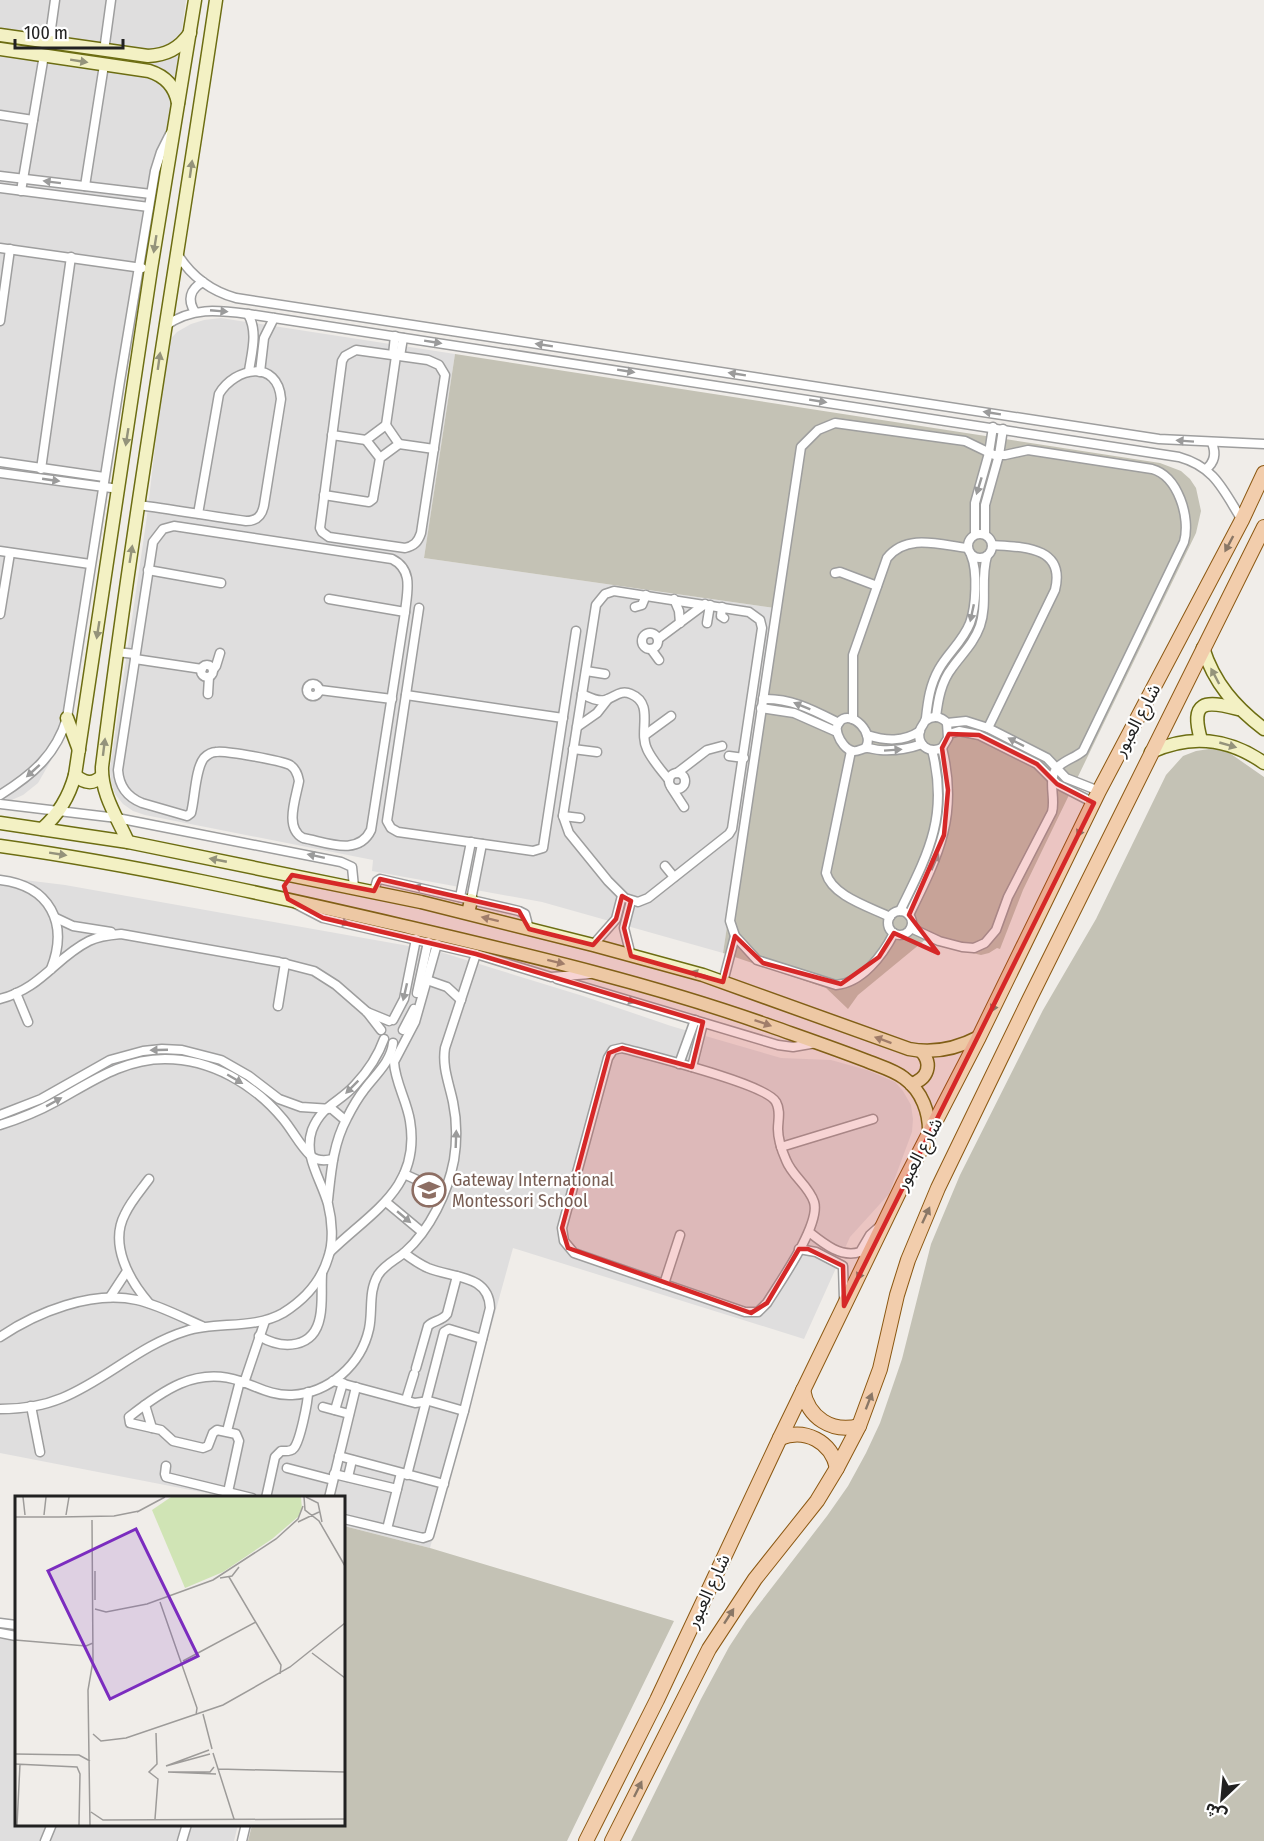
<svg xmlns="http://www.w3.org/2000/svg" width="1264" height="1841" font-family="'Fira Sans Condensed','Noto Sans Arabic',sans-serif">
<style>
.residential{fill:#dfdede}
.construction{fill:#c4c2b5}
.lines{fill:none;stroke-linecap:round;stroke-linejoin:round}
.street-casing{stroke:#9e9e9e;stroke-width:11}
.secondary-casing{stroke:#6c6d12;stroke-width:15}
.primary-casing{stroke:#8b5812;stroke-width:16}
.street{stroke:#fff;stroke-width:8}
.secondary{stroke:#f3f1c4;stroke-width:12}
.primary{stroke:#f2cdac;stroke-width:14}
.oneway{fill:#94937b}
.oneway2{fill:#9b9b9b}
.oneway3{fill:#8a7766}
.marked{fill:#d62828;fill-opacity:0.2;stroke:#d62828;stroke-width:4.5;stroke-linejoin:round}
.labels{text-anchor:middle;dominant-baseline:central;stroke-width:4.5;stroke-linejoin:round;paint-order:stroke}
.street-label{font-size:18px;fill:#212121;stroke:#fff}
.education-label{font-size:18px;fill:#785e54;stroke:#fff;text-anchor:start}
.inset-road{fill:none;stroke:#9d9b99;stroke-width:1.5}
.view{fill:#7b2cbf;fill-opacity:0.15;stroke:#7b2cbf;stroke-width:3}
.inset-edge{fill:none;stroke:#212121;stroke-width:3}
</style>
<rect width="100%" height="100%" fill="#f0ede9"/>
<g class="residential">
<polygon points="0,0 186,0 176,74 65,736 38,783 23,795 5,803 0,802"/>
<polygon points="221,318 455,354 424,558 775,608 723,953 542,902 372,871 373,860 145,815 133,811 123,804 115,794 111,782 110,769 147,516 167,343 177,332 191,324 204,320"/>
<polygon points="0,877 65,885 437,951 583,996 671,1026 781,1058 831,1060 867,1070 895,1082 903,1091 911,1105 913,1119 912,1132 889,1194 850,1237 804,1339 513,1248 430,1548 344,1526 344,1498 227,1497 0,1453"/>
<polygon points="0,1638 16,1641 16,1824 238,1825 234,1841 0,1841"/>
</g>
<g class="construction">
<polygon points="455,354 1160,463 1181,471 1190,479 1196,488 1201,511 1196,533 1023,890 1000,949 997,948 989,953 981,955 942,946 926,939 858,995 848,1009 826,988 723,953 775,608 424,558"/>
<polygon points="1209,749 1221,750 1231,754 1264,777 1264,1841 631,1841 701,1699 729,1647 746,1621 827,1516 848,1486 866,1453 880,1423 902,1359 931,1244 960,1175 1043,1010 1096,919 1166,775 1183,756 1196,751"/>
<polygon points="344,1526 430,1548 674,1621 567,1841 248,1841 252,1825 344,1824"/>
</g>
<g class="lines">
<g class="street-casing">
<g id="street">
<polyline points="49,43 55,0"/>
<polyline points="104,51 111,0"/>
<polyline points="0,115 33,120"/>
<polyline points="0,176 151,194"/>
<polyline points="85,186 104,65"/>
<polyline points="0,188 149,207"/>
<polyline points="21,191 44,55"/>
<polyline points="0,248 142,268"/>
<path d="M178,255C192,277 211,291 236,298L1159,439L1264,444"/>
<path d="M195,312C187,300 190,289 203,282"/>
<path d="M248,314C258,332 252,351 249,371"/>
<polyline points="0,321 10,249"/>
<path d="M165,326C192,307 217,310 248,314L1179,457C1215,467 1223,490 1242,520"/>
<path d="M356,350L428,360L439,365L445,375L421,533C418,542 414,546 405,548L329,537L322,532L320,528L342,361L345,356Z"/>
<polyline points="393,355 395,336"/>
<polyline points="400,356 403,338"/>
<polyline points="260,372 264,338 274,318"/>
<polyline points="386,425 396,356"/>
<polyline points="332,435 366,440"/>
<polyline points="399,444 434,449"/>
<polyline points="0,462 104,477"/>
<polyline points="41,469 71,257"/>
<path d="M1206,469C1215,462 1216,453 1212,443"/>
<polyline points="0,473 119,489"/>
<polyline points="324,495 369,502 373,499 380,458 366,440 386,425 399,444 380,458"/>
<path d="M139,505C175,510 210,516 246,521C257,521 262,516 264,505L281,399C278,359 235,367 219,394L198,514"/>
<path d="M174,526L392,559C414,570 407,592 405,612L371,830C358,857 326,842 303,838C284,828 296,798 299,781C298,775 296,769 290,765C282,761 225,750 216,752C211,752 207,755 204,758C195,769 195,799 191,813L187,816L142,803C127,797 119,786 118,770L153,542L163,529Z"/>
<circle cx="980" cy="546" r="12"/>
<polyline points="975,534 975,503 989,453 993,427"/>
<polyline points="985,534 985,505 999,455 1003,429"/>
<polyline points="0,551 90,564"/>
<polyline points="148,570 221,583"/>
<polyline points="835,573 840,572 877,586"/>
<polygon points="614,591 749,612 760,620 762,628 732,829 729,834 648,898 638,902 625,898 608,881 569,833 563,816 596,605 605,594"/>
<polyline points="329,599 405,612"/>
<polyline points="674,599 679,611 680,623"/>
<polyline points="635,607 642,605 646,595"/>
<polyline points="722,607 721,616 724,618"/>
<polyline points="419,608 387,821 391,828 398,832 533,851 543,848 576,631"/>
<polyline points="0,614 10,553"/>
<polyline points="707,623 710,605"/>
<circle cx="650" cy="641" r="8"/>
<polyline points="658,639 705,604"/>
<polyline points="651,649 659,660"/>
<polyline points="116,652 135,654"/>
<polyline points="135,659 202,669"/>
<circle cx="207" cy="671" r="6"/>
<polyline points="213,670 216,666 220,653"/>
<polyline points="586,671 605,674"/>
<circle cx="313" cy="690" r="6"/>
<polyline points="320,690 392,699"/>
<polyline points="208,694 209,677"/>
<path d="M582,694C589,697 597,702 605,700C614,698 620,689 631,694C655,704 638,731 647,749C652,760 661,770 669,780"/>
<polyline points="406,695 563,718"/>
<path d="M763,699C791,698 813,710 839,723"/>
<polyline points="761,708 794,713 837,732"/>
<path d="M936,717C938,700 941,682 952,668C962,654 974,643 980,626C988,603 980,579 987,556"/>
<path d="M853,719V655L887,558C907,533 940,545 967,548"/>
<path d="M925,721C933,715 941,716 947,723L948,738L942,748C929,754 916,745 920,730C922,725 925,723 926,718C928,700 930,685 939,669C948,653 963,641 970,623C976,607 978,571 971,555"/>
<polyline points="947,723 966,721 988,728 1047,758 1066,778 1099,791"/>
<polyline points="577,727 597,713 608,699"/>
<path d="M988,728L1055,590C1066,546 1022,547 992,545"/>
<polyline points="949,734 959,731 979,735 1037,764 1057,784 1094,803"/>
<polyline points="645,735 671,716"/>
<path d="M867,735C886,741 903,742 920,731"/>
<path d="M865,748C876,735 852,708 839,722C836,726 836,730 838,735C840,741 846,750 853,751C858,752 862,748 867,748C871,748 876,750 880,750C895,751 908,749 922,744"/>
<polyline points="573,749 597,752"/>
<path d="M851,751L826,873C832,896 870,907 890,917"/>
<polyline points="729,756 744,758"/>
<circle cx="677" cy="781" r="8"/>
<polyline points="677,773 707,750 722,746"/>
<polyline points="671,787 684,807"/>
<path d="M0,795C32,775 56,755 67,718L120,381L155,171L161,152L170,134"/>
<polyline points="0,804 117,818 341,862 352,867 354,887"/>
<polyline points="563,816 580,818"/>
<polyline points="665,866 674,877"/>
<path d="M0,880C50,886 69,923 51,969"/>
<polyline points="374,891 377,881 380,879 519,911 525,914 529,929"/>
<polyline points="460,897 471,842"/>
<polyline points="471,900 482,844"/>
<polyline points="631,901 624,928 631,956"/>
<polyline points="296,904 323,918 476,954 551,977 590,974"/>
<path d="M900,911C928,854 949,816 932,750"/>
<circle cx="900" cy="923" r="12"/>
<path d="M909,915C938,856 959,816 942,748"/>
<polyline points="56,918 73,926 111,932"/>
<path d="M894,933C883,955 862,983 836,985L757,960L735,936L730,921L801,447L818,430L835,423L965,441L994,455H1005L1028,450L1152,469C1178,476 1191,518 1184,542L1083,751C1075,758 1064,760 1057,768C1047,780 1056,798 1052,812L1008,897L996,930L985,943L974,948L962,947L939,941L911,928"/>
<polyline points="593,945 616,919 622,896"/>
<polyline points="557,979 778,1045 793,1047 816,1043"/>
<polyline points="427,980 447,987 461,1000"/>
<polyline points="723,982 735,936"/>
<polyline points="16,993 28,1022"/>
<polyline points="417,993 428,942"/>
<path d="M0,999C42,988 55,958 89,941C99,936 110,935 121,934L279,962L314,971L336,985L367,1012L381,1030"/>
<polyline points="278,1006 285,963"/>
<polyline points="367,1012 389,1021"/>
<polyline points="393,1020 404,999 416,939"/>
<polyline points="403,1030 414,1009"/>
<path d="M622,1048C647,1055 767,1084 776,1102C781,1111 778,1120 778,1129C778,1140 782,1151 786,1160C792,1176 809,1186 814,1202C821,1224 780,1282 767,1303L758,1312H745L574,1253L564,1241L562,1228L608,1058L613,1050Z"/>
<polyline points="679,1064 695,1020"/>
<polyline points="692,1067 703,1023"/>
<polyline points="0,1115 41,1099 110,1060 143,1051 162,1049 182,1050 221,1060 249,1076 279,1099 301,1107 332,1109 345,1120"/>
<path d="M0,1125C19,1119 37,1112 55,1102C90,1083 122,1059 165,1059C211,1059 254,1084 283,1119C293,1131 300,1146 311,1156C317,1161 325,1161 333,1159"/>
<polyline points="781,1147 873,1119"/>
<polyline points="404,1174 444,1192"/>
<path d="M149,1179C141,1190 131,1201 125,1214C109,1244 129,1280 149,1303"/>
<path d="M328,1200C331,1172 333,1144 347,1118C352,1108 357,1099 364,1090C375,1075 391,1062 393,1043"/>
<polyline points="386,1202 422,1232"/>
<path d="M809,1232C824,1244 841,1258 860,1252L870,1235L880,1226"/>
<polyline points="799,1249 816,1252 843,1266 844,1299"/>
<path d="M330,1252C371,1212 421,1188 410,1121C407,1101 395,1082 394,1062L415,1022L437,944"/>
<polyline points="664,1284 680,1235"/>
<polyline points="110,1297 127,1271"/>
<path d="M259,1336C283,1350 314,1349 320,1317C323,1303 321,1288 322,1274"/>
<path d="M0,1337C37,1312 92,1290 137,1300C159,1305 181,1317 202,1326"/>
<path d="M416,1368L428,1326C434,1320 442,1321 447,1314L457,1276"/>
<polyline points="333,1381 415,1403 429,1401 464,1411"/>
<polyline points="244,1383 265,1321"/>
<polyline points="406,1400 414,1374"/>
<polyline points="145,1405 152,1428"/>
<polyline points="31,1406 40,1452"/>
<polyline points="323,1407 349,1414"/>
<path d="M0,1409C21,1409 43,1406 62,1398C106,1380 140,1345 186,1331C217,1321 253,1330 283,1313C304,1300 321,1281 328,1258C334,1242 332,1220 328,1204C321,1179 303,1156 312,1130C322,1105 339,1103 355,1085C367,1072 378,1056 384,1039"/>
<polyline points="335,1410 343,1383"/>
<polyline points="227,1431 240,1381"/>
<polyline points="339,1456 444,1484"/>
<polyline points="166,1466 165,1474 166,1477 252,1498"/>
<polyline points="287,1468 333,1480"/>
<polyline points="334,1474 397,1489"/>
<polyline points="407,1475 444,1332 449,1329 482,1339"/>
<polyline points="348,1477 352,1460"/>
<path d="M228,1492L239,1441L236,1434L217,1430L213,1433L208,1446L203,1448L173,1441L161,1430L130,1423L129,1417C162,1391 196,1366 240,1381C258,1387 272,1396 292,1395C329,1393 361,1365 369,1329C373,1311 368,1292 378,1275C385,1264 396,1260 405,1252C430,1230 448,1192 454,1160C457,1141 457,1121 453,1102C449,1083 442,1067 445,1048L476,954"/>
<path d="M266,1498L275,1457L281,1451C285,1451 291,1452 294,1448C300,1441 308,1402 308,1392"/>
<polyline points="329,1498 356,1387"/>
<path d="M344,1519L423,1538L429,1536L464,1411L490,1308C489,1274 452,1278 428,1268C419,1264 412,1259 404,1253"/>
<polyline points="387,1529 401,1473"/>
<polyline points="0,1623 16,1625"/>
<polyline points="0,1633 16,1636"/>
<polyline points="45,1841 52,1824"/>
<polyline points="182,1841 187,1824"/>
<polyline points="242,1841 246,1824"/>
</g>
</g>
<g class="secondary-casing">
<g id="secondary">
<path d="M0,35L148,56C166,55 179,49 190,33"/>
<path d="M0,49L149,71C165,76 175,86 178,103"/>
<path d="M1203,648C1214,683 1235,707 1264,729"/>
<polyline points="67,718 79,750"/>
<path d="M1201,740C1190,701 1204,700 1238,709"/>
<path d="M1151,752C1190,734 1229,738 1264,763"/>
<path d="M75,775C84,783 93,785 102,776"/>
<path d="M0,823L128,842L421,902L593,945L703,975L909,1049C934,1054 956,1049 979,1037"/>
<path d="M42,829C59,814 69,797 75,775L151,269L195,0"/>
<path d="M128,842C117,817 101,794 102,767C134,510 178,256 216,0"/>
<path d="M0,846C136,865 270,895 404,926C528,955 653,984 773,1027C804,1038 836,1049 867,1061C879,1066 894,1070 904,1078C922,1091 930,1113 929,1135"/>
<polyline points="468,913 471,900"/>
<path d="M911,1084C928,1079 933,1064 921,1051"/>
</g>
</g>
<g class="primary-casing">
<g id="primary">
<path d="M803,1390C808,1418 832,1433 859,1426"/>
<path d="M780,1438C805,1428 831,1441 837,1468"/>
<polyline points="586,1841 657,1700 780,1438 903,1184 979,1037 1099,791 1242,520 1264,473"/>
<polyline points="612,1841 709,1649 755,1579 817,1501 837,1468 859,1426 880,1369 897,1295 908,1260 938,1188 1030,998 1264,527"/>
</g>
</g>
<use href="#street" class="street"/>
<use href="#secondary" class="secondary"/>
<use href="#primary" class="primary"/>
</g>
<defs><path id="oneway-solid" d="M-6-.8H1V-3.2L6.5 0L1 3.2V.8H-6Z" transform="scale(1.5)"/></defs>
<g class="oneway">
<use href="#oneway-solid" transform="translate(79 61) rotate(9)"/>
<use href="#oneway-solid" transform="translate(191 169) rotate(-82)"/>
<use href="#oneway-solid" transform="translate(155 244) rotate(99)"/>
<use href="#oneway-solid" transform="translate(159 361) rotate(-82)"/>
<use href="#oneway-solid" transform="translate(127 437) rotate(99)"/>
<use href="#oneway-solid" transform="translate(131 554) rotate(-81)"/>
<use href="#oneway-solid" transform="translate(98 630) rotate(99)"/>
<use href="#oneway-solid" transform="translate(1215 676) rotate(-118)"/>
<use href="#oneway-solid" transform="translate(1228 745) rotate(16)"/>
<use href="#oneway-solid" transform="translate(104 747) rotate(-83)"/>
<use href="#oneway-solid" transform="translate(58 854) rotate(9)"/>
<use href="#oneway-solid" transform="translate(218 860) rotate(-169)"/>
<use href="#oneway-solid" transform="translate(490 919) rotate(-166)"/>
<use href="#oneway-solid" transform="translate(556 962) rotate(14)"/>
<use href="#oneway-solid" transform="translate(699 974) rotate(-163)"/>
<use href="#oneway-solid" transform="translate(763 1023) rotate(19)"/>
<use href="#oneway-solid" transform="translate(883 1040) rotate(-160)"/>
</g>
<g class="oneway2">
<use href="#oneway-solid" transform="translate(52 182) rotate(-173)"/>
<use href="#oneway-solid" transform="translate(219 311) rotate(5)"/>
<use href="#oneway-solid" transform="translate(433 342) rotate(9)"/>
<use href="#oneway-solid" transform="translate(544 345) rotate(-171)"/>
<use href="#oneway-solid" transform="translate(626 371) rotate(9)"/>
<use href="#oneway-solid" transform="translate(737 374) rotate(-171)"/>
<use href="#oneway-solid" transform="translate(818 401) rotate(9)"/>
<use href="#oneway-solid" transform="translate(992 413) rotate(-171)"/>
<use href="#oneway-solid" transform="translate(1185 441) rotate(-176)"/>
<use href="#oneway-solid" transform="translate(51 480) rotate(8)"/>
<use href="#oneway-solid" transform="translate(979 486) rotate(107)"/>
<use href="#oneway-solid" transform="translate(972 613) rotate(102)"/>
<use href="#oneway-solid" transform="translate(802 706) rotate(-158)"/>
<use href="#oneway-solid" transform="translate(1016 742) rotate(-153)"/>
<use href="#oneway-solid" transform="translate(893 750) rotate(-4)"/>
<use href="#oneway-solid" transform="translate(33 771) rotate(138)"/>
<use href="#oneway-solid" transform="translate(316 856) rotate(-168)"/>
<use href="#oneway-solid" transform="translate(935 862) rotate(-66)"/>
<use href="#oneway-solid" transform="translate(422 888) rotate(-167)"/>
<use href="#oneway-solid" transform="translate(341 922) rotate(13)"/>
<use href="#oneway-solid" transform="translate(405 992) rotate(103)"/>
<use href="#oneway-solid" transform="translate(627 1000) rotate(16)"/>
<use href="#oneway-solid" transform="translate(159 1050) rotate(178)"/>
<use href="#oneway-solid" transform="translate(235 1079) rotate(30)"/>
<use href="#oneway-solid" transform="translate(352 1087) rotate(135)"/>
<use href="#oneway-solid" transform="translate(54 1102) rotate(-29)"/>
<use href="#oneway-solid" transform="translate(456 1139) rotate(-88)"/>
<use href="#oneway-solid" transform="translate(404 1217) rotate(40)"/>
</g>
<g class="oneway3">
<use href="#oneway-solid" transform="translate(1229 544) rotate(118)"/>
<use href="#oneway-solid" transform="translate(1081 829) rotate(116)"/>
<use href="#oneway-solid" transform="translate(995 1004) rotate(116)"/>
<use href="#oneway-solid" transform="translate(926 1215) rotate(-65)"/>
<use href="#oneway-solid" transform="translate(861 1272) rotate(116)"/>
<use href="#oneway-solid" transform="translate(869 1401) rotate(-69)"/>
<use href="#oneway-solid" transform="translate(729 1616) rotate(-57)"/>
<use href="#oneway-solid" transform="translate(638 1789) rotate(-64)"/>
</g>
<path class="marked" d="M949,734L979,735L1037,764L1057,784L1094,803L844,1306L843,1266L808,1249H799L767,1303L751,1313L568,1248L562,1228L609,1053L622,1048L692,1067L703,1022L476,954L323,918L288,899L284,886L292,875L374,891L380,879L519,911L529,929L593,945L616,919L622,896L631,901L624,928L631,956L723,982L735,936L763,963L841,984L879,957L894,933L938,953L909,915L944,835L948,790L942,748Z"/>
<defs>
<g id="school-ring" transform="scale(1.725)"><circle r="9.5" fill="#fff" stroke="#8d6e63" stroke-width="1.5"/><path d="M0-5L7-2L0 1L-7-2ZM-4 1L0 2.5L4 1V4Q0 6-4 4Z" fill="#8d6e63"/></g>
</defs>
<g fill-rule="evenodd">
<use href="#school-ring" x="429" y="1190"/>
</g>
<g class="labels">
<g class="street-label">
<text transform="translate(1137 720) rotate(-62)">شارع العبور</text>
<text transform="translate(919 1154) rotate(-62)">شارع العبور</text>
<text transform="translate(708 1591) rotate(-65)">شارع العبور</text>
</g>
<g class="education-label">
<text x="452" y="1180">Gateway International<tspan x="452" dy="21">Montessori School</tspan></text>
</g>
</g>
<g transform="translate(15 1496)">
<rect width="330" height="330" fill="#f0ede9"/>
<path d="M156,1H286L287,13L284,20L257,43L208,76L170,92L137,14Z" fill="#d0e4b5"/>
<path class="inset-road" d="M8,1L10,19M289,1L290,14L304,25L330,70M291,1L303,7L307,26M122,16L150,1M29,19L31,1M51,19L54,1M0,21H47M44,21L99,20L124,15M283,26L304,16M80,75V104M214,81L266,169L265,178M205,82L217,80L224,71M145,106L182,212L181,219M80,113L91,116L132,108L198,84L261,43L283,23L288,10M0,144L71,150L78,147M297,157L330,182M168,165L241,126M188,218L197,253M78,238L86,245L111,242L208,209L275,171L330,127M194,254L151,270L195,258M198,257L219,323M0,258L64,259L75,265M0,268L62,271L65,278L64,329M199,271L195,276H153L201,278M203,273L330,276M76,316L88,324L330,323M140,323L143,283L134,276L142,268L141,237M2,329L5,268M75,329L73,194L78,165L77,24"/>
<path class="view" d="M121,33L183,160L95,203L33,75Z"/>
<rect width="330" height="330" class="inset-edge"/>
</g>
<g transform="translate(1222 1799) rotate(206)" stroke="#ffffff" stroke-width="4.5" paint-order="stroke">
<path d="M0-4.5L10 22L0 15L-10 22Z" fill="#212121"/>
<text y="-9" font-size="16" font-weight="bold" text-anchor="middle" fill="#212121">ش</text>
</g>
<path d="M15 39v9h108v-9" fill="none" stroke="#212121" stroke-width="3"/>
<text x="24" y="39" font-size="18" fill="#212121" stroke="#ffffff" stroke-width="4.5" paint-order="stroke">100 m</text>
</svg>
